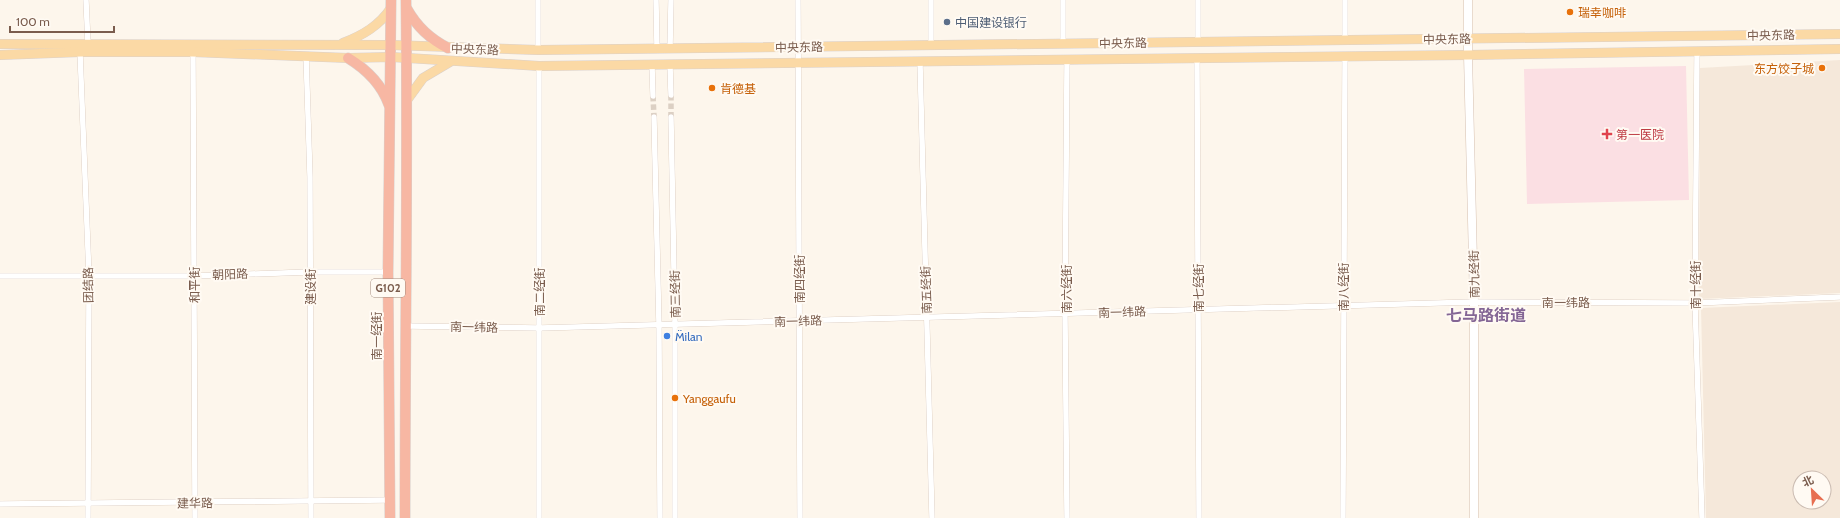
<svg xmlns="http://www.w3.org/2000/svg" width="1840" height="518" font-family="Cabin,'Noto Sans SC',sans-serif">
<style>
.residential{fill:#f5e8da;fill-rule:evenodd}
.medical{fill:#fbdfe3}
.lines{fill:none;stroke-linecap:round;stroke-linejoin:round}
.street-tunnel{stroke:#dcd0c4;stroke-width:5.5;stroke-dasharray:5.5 3;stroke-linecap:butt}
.street-casing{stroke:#d1beb0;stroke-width:6}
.secondary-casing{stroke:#d6c0b0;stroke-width:9}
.primary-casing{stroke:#dad1cd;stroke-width:10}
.highway-casing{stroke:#dad1cd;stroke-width:11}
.street{stroke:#fff;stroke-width:5.5}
.secondary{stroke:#fff;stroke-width:8}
.primary{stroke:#fbd9a5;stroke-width:9}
.highway{stroke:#f7b7a3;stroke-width:10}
.food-dot{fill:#e8710a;stroke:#fffaf3;stroke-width:1.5}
.service-dot{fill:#5c6f8a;stroke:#fffaf3;stroke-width:1.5}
.health-dot{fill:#e0444e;stroke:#fffaf3;stroke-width:1.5}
.shop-dot{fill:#3f7fe0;stroke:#fffaf3;stroke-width:1.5}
.labels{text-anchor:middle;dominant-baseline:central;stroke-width:4;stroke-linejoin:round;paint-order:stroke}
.shield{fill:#fffaf3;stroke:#a28b7f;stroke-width:1}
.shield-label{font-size:11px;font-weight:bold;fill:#7a5c4d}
.food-label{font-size:12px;fill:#c56008;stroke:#fffaf3;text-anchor:start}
.service-label{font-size:12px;fill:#4e5e75;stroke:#fffaf3;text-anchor:start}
.street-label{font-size:12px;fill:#7a5c4d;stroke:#fffaf3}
.health-label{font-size:12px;fill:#be3a42;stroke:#fffaf3;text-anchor:start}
.shop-label{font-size:12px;fill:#366cbe;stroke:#fffaf3;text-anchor:start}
.district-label{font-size:16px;font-weight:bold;fill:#846695;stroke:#fffaf3}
</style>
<rect width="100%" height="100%" fill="#fdf6ec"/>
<g class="residential">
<polygon points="1840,60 1840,293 1699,299 1700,68"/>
<path d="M1840,302V518H1706L1701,308ZM1800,478H1824V502H1800Z"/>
</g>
<polygon class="medical" points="1686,66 1689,200 1527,204 1524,69"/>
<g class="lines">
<g class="street-tunnel">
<polyline points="671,95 671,117"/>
<polyline points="653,96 654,117"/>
</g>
<g class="street-casing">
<g id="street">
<polyline points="86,0 88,44"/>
<polyline points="538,0 538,50"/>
<polyline points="656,0 657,49"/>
<polyline points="798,0 800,518"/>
<polyline points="931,0 931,46"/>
<polyline points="1345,41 1345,0"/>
<polyline points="1198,43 1198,0"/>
<polyline points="1063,44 1063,0"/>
<polyline points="670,49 671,0"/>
<polyline points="1697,51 1695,303 1702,518"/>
<polyline points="80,52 89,276 88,518"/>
<polyline points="193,52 195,518"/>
<polyline points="306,55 310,177 311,518"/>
<polyline points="1197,58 1199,518"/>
<polyline points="1067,60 1065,313 1067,518"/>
<polyline points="920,62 932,518"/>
<polyline points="652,65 653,96"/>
<polyline points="670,65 671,95"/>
<polyline points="654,117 659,326 660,518"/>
<polyline points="671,117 675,325 675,518"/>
<polyline points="0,276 194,276 310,272 388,272"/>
<polyline points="405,326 539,328 1474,302 1695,303 1840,297"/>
<polyline points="0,504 390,500"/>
<polyline points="539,518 539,66"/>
<polyline points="1343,518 1345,57"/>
</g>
</g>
<g class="secondary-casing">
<polyline id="secondary" points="1468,0 1468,55 1474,302 1474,518"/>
</g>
<g class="primary-casing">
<g id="primary">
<path d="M343,43C363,35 379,26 391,8"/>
<polyline points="0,44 391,45 538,50 1840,34"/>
<polyline points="0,55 80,52 193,52 348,58 391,57 539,66 1468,55 1840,49"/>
<polyline points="407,100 423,78 450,62"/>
</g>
</g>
<g class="highway-casing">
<g id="highway">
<path d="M407,9C417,27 430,39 448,48"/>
<path d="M348,58C366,69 382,85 389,105"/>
<polyline points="390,518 388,272 391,0"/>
<path d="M405,518C405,345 408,173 406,0"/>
</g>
</g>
<use href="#street" class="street"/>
<use href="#secondary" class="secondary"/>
<use href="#primary" class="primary"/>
<use href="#highway" class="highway"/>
</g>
<g class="food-dot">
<circle cx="1570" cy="12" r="4"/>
<circle cx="1822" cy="68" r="4"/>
<circle cx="712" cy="88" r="4"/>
<circle cx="675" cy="398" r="4"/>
</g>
<circle class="service-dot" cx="947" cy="22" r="4"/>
<path class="health-dot" d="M1605 128h4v4h4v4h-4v4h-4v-4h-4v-4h4z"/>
<circle class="shop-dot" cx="667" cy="336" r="4"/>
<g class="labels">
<rect class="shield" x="371" y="279" width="34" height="18" rx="3"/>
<g class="shield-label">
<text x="388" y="288">G102</text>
</g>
<g class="food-label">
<text x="1578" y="12">瑞幸咖啡</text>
<text x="1814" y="68" text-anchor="end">东方饺子城</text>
<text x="720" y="88">肯德基</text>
<text x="683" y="398">Yanggaufu</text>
</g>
<g class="service-label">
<text x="955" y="22">中国建设银行</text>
</g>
<g class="street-label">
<text transform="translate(1771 35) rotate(-1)">中央东路</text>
<text transform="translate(1447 39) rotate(-1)">中央东路</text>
<text transform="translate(1123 43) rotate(-1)">中央东路</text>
<text transform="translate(799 47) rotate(-1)">中央东路</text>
<text transform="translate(475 49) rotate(2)">中央东路</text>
<text transform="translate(230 274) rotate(-2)">朝阳路</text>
<text transform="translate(1474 274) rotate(-91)">南九经街</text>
<text transform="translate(799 279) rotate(-90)">南四经街</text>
<text transform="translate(88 285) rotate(-91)">团结路</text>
<text transform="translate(194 285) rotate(-90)">和平街</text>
<text transform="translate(1695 285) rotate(-90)">南十经街</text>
<text transform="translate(310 287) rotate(-90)">建设街</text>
<text transform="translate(1343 287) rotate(-90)">南八经街</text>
<text transform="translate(1198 288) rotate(-90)">南七经街</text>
<text transform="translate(1066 289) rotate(-90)">南六经街</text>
<text transform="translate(926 290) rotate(-92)">南五经街</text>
<text transform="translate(539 292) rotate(-90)">南二经街</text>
<text transform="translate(675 294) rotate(-91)">南三经街</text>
<text x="1566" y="302">南一纬路</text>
<text transform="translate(1122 312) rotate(-2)">南一纬路</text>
<text transform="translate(798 321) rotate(-2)">南一纬路</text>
<text transform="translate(474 327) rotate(1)">南一纬路</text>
<text transform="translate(376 336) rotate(-90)">南一经街</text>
<text transform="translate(195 503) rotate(-1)">建华路</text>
</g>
<g class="health-label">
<text x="1616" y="134">第一医院</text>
</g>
<g class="shop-label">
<text x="675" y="336">M̈ilan</text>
</g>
<g class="district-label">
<text x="1486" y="315">七马路街道</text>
</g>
</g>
<g transform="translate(1812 490) rotate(335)"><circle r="19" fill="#fffaf3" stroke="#cabbb1"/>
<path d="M0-3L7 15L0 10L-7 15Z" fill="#e76f51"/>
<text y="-6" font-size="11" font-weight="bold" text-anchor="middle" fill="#7a5c4d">北</text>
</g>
<path d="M10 26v6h104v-6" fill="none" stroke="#7a5c4d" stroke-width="2"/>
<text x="16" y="26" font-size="12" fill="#7a5c4d" stroke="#fffaf3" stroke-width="3" paint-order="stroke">100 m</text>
</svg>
